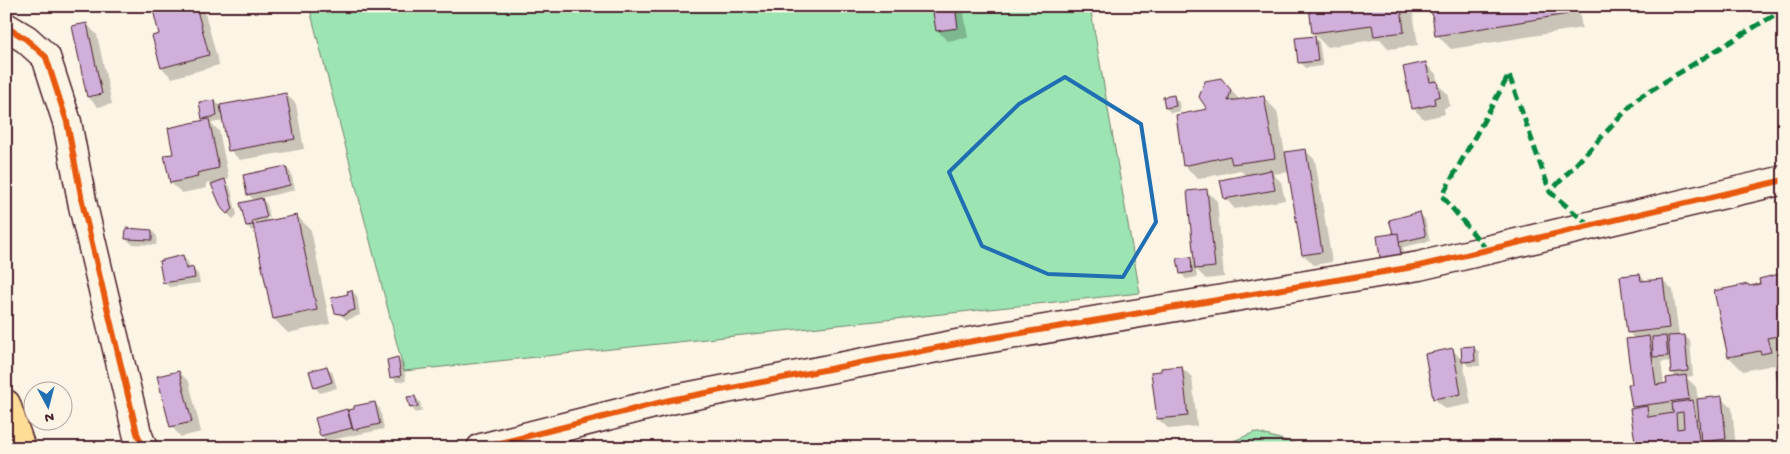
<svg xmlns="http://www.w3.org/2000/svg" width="1790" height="454" font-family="'Gochi Hand',sans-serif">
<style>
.green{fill:#9ce5b3;stroke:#73826f}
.shadow{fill:#0003;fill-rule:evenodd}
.building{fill:#d0afdb;stroke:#4a1f2b;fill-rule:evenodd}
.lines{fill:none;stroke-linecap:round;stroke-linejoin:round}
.street-casing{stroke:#4a1f2b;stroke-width:31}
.highway-casing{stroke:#4a1f2b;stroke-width:31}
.street{stroke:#fcf5e5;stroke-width:28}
.highway{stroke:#fedd96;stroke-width:28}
.quiet{stroke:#00873e;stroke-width:5;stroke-dasharray:10 5;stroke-linecap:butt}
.cycleway-casing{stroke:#fcf5e5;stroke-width:9}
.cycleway{stroke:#e8590c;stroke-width:6}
.marked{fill:none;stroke:#1f6fb2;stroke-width:4;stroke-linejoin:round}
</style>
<rect width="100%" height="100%" fill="#fcf5e5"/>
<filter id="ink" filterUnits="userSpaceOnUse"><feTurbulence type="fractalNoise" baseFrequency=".02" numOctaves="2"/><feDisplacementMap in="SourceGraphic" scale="10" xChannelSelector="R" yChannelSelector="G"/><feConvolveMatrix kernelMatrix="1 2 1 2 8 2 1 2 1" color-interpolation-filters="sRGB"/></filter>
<g filter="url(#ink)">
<g class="green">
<polygon points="309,6 1090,6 1140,293 404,371"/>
<polygon points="1255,432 1312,448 1217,448"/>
</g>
<g class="shadow">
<polygon points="153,6 203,6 219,65 172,78 162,68 161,35"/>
<polygon points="933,6 963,6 968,38 947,41 937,30"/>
<polygon points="1310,6 1412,6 1418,45 1389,49 1380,39 1327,47 1313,33"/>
<polygon points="1432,6 1578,6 1582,28 1451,49 1437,35"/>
<polygon points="87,24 97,35 112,104 98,107 88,97"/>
<polygon points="1314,37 1319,42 1323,66 1305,68 1300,62"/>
<polygon points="1426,64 1436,74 1438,85 1447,93 1450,106 1444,108 1445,114 1424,119 1414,109 1404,68"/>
<polygon points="1220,79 1240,100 1263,97 1277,111 1285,153 1305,150 1315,160 1332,262 1314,265 1303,254 1290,172 1273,174 1281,182 1285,200 1235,209 1225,198 1246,176 1240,170 1198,179 1184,165"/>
<polygon points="286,94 296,104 304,149 240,160 230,150 224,121 211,123 219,131 229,179 223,180 230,186 237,215 233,219 223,209 211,182 206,183 207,188 182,193 171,183 175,155 206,121 203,118 215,101 220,106"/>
<polygon points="1174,97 1179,102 1180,111 1171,113 1166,108"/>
<polygon points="286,167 291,173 295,190 260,198 267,204 270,219 263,212 261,213 269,221 297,216 311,230 330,324 288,333 274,319 256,230 252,231 247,226 255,201 248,194"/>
<polygon points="1207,191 1217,201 1224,277 1206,279 1196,269 1197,277 1186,279 1181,273 1190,258 1195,263"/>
<polygon points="1420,214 1425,219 1430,241 1403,247 1405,260 1387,262 1381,257 1395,235"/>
<polygon points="152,231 157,236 156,245 132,244 126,239"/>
<polygon points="183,257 188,262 190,269 192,268 198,274 200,283 169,287 164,282"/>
<path d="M1640,275L1647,282L1663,280L1673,290L1679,336H1685L1690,341L1693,376L1686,377L1696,387L1698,400L1721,398L1732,408L1736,448H1637L1635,409L1633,406L1635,339L1629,333ZM1671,361L1672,372L1677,378L1664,385L1661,362Z"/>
<polygon points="1778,276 1784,281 1784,352 1781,352 1784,365 1784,395 1780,392 1777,367 1773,365 1743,371 1729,357 1750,287 1762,285"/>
<polygon points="352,291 357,296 360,315 347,320 336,312"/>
<polygon points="1474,347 1479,352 1480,366 1469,366 1463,361 1471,404 1445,409 1435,399 1453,350 1463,361"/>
<polygon points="398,359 403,364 406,381 397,382 392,377"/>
<polygon points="327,367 332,372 337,388 320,393 315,387"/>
<polygon points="1181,367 1192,377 1197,426 1169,429 1158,419"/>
<polygon points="179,372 189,382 201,432 181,437 171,426"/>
<polygon points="415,397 420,402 422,411 416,413 411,407"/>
<polygon points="375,403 380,409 384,429 326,441 321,436 317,418"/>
</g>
<g class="building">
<polygon points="152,6 196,6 209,55 161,68 152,36 159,34"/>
<polygon points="932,6 955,6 958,28 936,31"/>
<polygon points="1309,6 1401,6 1404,32 1374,36 1372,25 1312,33"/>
<polygon points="1431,6 1567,6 1568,14 1435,36"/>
<polygon points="87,23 102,94 87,97 72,26"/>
<polygon points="1315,36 1318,61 1298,63 1295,38"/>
<polygon points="1426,62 1430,82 1437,81 1440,96 1434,98 1435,104 1412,109 1403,67"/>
<polygon points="1221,78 1231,90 1228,101 1264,96 1275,158 1232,164 1230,156 1183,166 1176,115 1207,109 1199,97 1205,81"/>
<polygon points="286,93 295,139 228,151 220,105"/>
<polygon points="1174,95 1176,106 1165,108 1163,97"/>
<polygon points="215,100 217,116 202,119 199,102"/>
<polygon points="209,119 219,168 197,173 198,177 170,183 164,155 173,154 168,128"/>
<polygon points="1306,149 1322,252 1302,255 1285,152"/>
<polygon points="286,166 290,185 247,195 243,175"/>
<polygon points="1271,170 1275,190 1224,199 1220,180"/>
<polygon points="225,179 233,209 227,214 222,209 211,184"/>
<polygon points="1207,189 1215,267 1195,269 1187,191"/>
<polygon points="262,198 267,217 252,221 253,225 246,226 240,203"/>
<polygon points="1420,212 1426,236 1396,243 1389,220"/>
<polygon points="297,215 317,310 273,319 253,224"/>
<polygon points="126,228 152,230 152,240 125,239"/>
<polygon points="1398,233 1401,255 1380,258 1377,236"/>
<polygon points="183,255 186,269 193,267 195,278 163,283 159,261"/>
<polygon points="1191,257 1192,272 1180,274 1177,258"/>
<polygon points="1640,274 1641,281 1663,279 1669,328 1627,333 1620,276"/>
<polygon points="1779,274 1784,300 1784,335 1767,338 1771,352 1761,354 1760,351 1728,357 1714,291 1748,284 1749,286 1760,284 1759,279"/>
<polygon points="352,290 355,310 347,312 345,315 335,313 331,298 348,294 347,291"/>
<polygon points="1685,335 1688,371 1671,373 1668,336"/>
<polygon points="1649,336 1656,385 1667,383 1666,378 1686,375 1689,399 1632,407 1628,384 1632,384 1626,339"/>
<polygon points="1666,336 1668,356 1653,357 1652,337"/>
<polygon points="1474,346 1475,361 1462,362 1461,347"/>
<polygon points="1453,348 1461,394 1433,399 1425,354"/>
<polygon points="398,357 401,376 390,378 387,360"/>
<polygon points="1784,365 1784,392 1779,392 1776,366"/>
<polygon points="327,366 332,382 314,388 309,371"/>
<polygon points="1182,366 1188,416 1157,419 1151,372 1161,371 1161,368"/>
<polygon points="179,371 192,422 170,427 157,376"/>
<polygon points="415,396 418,406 410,408 407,397"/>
<polygon points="1722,396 1726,439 1701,442 1697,399"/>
<path d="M1693,400L1700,446L1636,448L1630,409L1647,406L1648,417L1673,413L1672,403ZM1683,412L1684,428L1677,429L1676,413Z"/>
<polygon points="375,402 380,424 353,430 348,410 354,409 354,406"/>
<polygon points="347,409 352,428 320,436 315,418"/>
<polygon points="695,443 696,448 667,448 667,446"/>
</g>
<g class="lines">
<g class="street-casing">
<g id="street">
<polyline points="6,27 26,39 46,57 67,122 83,206 137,433 143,448"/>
<polyline points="481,448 670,400 962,343 1419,266 1784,180"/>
</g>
</g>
<g class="highway-casing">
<polyline id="highway" points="6,404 21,448"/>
</g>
<use href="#street" class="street"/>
<use href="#highway" class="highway"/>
<g class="quiet">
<polyline points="1590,226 1550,192 1638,98 1784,9"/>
<polyline points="1487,250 1442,196 1509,75 1550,192"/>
</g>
<g class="cycleway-casing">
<g id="cycleway">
<polyline points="6,27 26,39 46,57 67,122 83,206 137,433 143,448"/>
<polyline points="481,448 670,400 962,343 1419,266 1784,180"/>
</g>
</g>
<use href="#cycleway" class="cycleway"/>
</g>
</g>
<path class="marked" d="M1065,77L1141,124L1156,222L1123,277L1048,274L982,246L949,172L1019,104Z"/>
<rect width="1790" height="454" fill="none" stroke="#fcf5e5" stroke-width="25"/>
<rect x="12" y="12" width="1765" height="429" fill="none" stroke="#4a1f2b" stroke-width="2" filter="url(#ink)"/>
<g transform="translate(48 406) rotate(173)"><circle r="24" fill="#fcf5e5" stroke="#b59f9b"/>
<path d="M0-4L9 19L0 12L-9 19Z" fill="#1f6fb2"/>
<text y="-8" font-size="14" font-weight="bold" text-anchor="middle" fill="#4a1f2b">N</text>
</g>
</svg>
